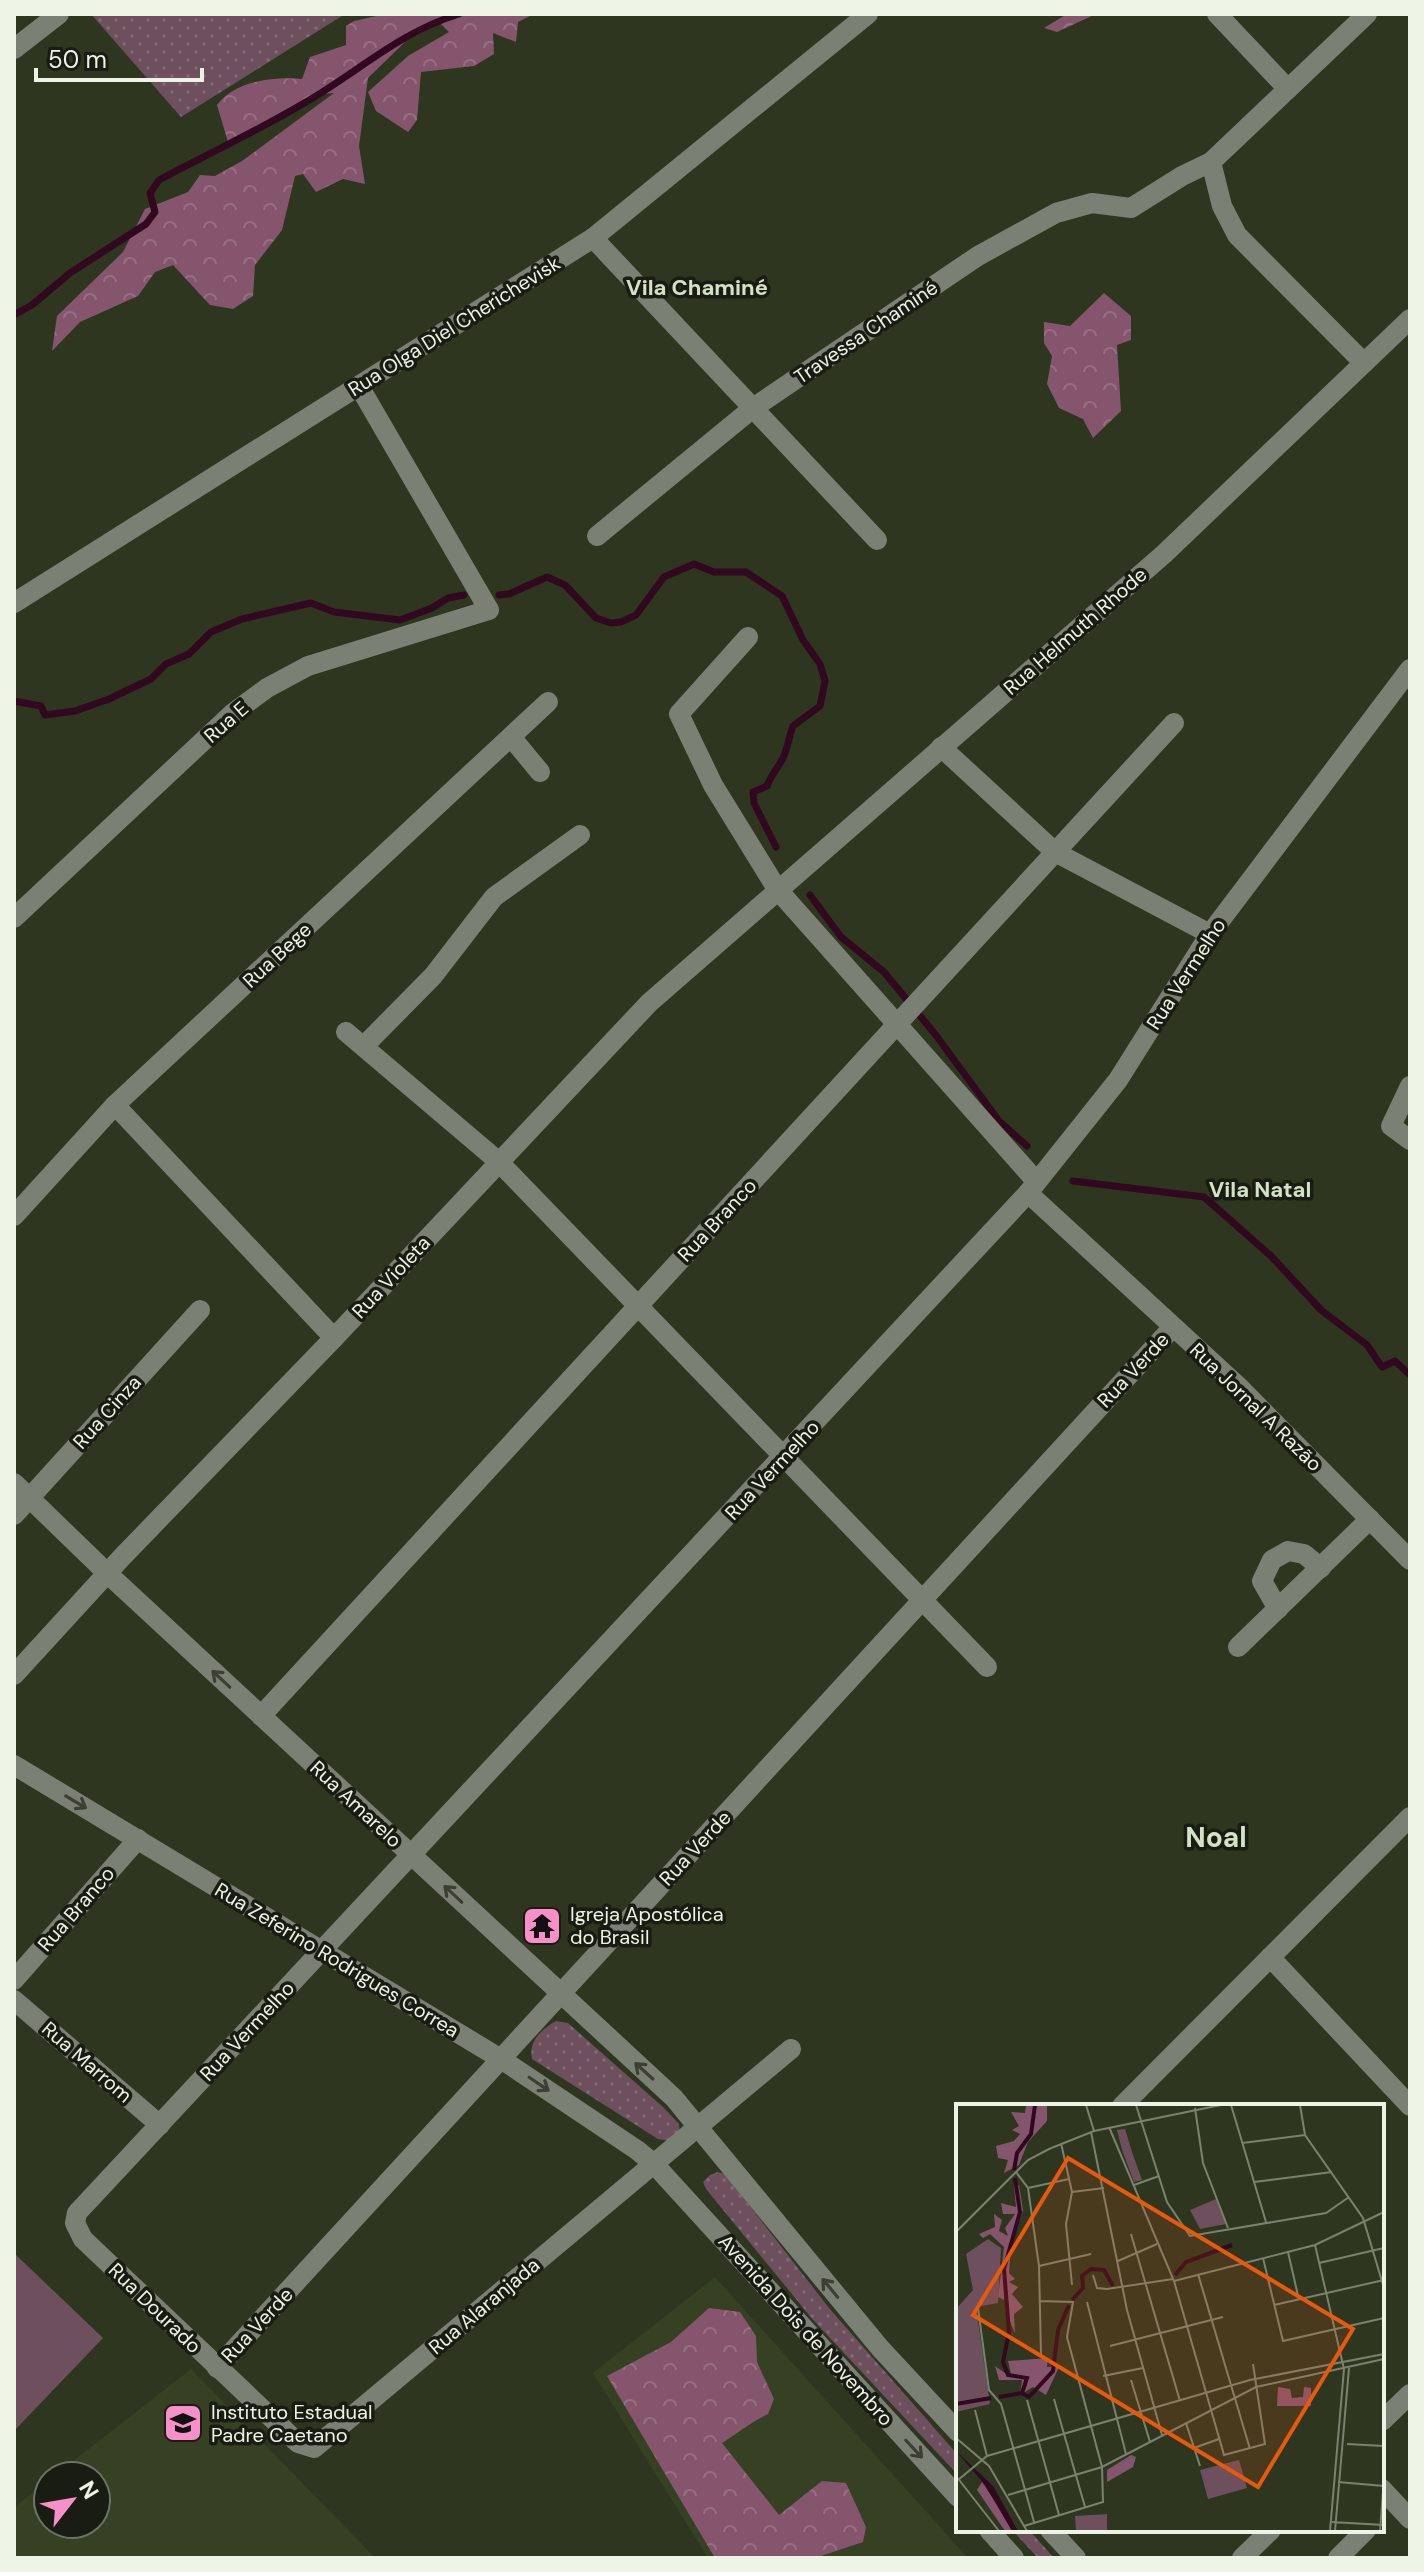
<svg xmlns="http://www.w3.org/2000/svg" width="1424" height="2572" font-family="'DM Sans',sans-serif">
<style>
.built{fill:#364123}
.grass{fill:url(#grass-dots)}
.forest{fill:url(#forest-crowns)}
.pitch{fill:#6d4f5e}
.lines{fill:none;stroke-linecap:round;stroke-linejoin:round}
.stream{stroke:#310820;stroke-width:7}
.minor{stroke:#7b8074;stroke-width:20}
.oneway{stroke:#3b3f34}
.labels{text-anchor:middle;dominant-baseline:central;stroke-width:7;stroke-linejoin:round;paint-order:stroke}
.street-label{font-size:20px;fill:#edf3e5;stroke:#181c12}
.poi-label{font-size:20px;fill:#edf3e5;stroke:#181c12;text-anchor:start}
.neighbourhood-label{font-size:22px;font-weight:bold;fill:#d5e1c5;stroke:#181c12}
.district-label{font-size:28px;font-weight:bold;fill:#d5e1c5;stroke:#181c12}
.inset-river{fill:none;stroke:#310820;stroke-width:4}
.inset-road{fill:none;stroke:#7a826f;stroke-width:2}
.view{fill:#e8590c;fill-opacity:0.15;stroke:#e8590c;stroke-width:4}
.inset-edge{fill:none;stroke:#edf3e5;stroke-width:4}
</style>
<defs>
<pattern id="grass-dots" width="8" height="8" patternUnits="userSpaceOnUse" patternTransform="scale(2)"><rect width="8" height="8" fill="#6d4f5e"/><path d="M2 2h.1M6 6h.1" fill="none" stroke="#826975" stroke-width="1.8" stroke-linecap="round"/></pattern>
<pattern id="forest-crowns" width="20" height="18" patternUnits="userSpaceOnUse" patternTransform="scale(2)"><rect width="20" height="18" fill="#85556e"/><path d="M2 6a3 3 0 1 1 6 0M12 15a3 3 0 1 1 6 0" fill="none" stroke="#976e83"/></pattern>
</defs>
<rect width="100%" height="100%" fill="#2e3620"/>
<g class="built">
<polygon points="715,2277 968,2558 708,2558 593,2373"/>
<polygon points="191,2369 361,2543 375,2558 14,2558 14,2507 48,2481 48,2524 96,2524 96,2476 54,2476"/>
</g>
<g class="grass">
<polygon points="91,14 345,14 181,117"/>
<path d="M556,2021L568,2023L663,2107L679,2124L680,2134L671,2141L658,2139L532,2059C528,2041 542,2029 556,2021Z"/>
<polygon points="718,2172 725,2174 829,2308 958,2455 958,2475 814,2321 706,2189 703,2182 710,2175"/>
<polygon points="1012,2530 1029,2530 1054,2558 1038,2558"/>
</g>
<g class="forest">
<path d="M385,14H534L518,22L516,42L493,33L494,54L474,66L421,72L417,120L408,132L376,111L368,92L408,56L449,32L440,23L406,41L368,78L359,146L365,184L343,179L316,192L303,174L295,176L282,230L255,265L253,296L233,309L210,305L173,265L155,272L138,296L80,322L52,351L57,316L123,252L145,209L188,192L200,175L215,176L242,161L334,93L313,95L228,142L217,105C235,81 274,76 302,79L310,57L346,45V26L354,21Z"/>
<polygon points="1067,14 1096,14 1057,32 1044,28"/>
<polygon points="1104,293 1131,316 1131,340 1117,345 1121,411 1093,438 1083,419 1059,408 1047,384 1052,356 1044,343 1044,322 1070,326"/>
<path d="M709,2308L740,2312L756,2336L757,2362L774,2399L768,2414C751,2422 738,2433 722,2443L779,2515L822,2481L846,2483L866,2527L863,2542L815,2558H715L607,2376L671,2342Z"/>
</g>
<polygon class="pitch" points="14,2253 103,2338 14,2431"/>
<g class="lines">
<g class="stream">
<path d="M14,315L32,305L70,273L146,224L155,212L150,193L159,180C209,153 262,129 311,99C361,69 403,31 459,14"/>
<path d="M499,595L509,594L547,577L565,585L596,618L611,623L621,622L636,615L664,577L694,564L714,572H746L782,596L803,640L820,664L825,681L820,706L793,726C789,736 788,747 783,758C778,768 771,775 767,786L753,792L754,803L776,847"/>
<polyline points="14,701 41,706 45,715 75,711 109,699 151,679 166,664 189,654 211,632 242,619 311,603 334,612 400,620 432,608 448,598 464,595"/>
<polyline points="810,895 841,937 884,972 935,1034 999,1121 1027,1146"/>
<polyline points="1073,1181 1204,1197 1271,1256 1321,1310 1367,1345 1382,1367 1395,1361 1410,1375"/>
</g>
<g class="minor">
<polyline points="1217,14 1288,89"/>
<polyline points="14,49 59,14"/>
<polyline points="1211,162 1222,206 1237,235 1364,363"/>
<polyline points="593,238 877,540"/>
<polyline points="597,536 753,408 978,256 1056,213 1092,203 1131,208 1182,176 1211,162 1367,14"/>
<polyline points="14,603 593,238 868,14"/>
<polyline points="748,637 679,714 713,785 777,889 1036,1181"/>
<polyline points="511,737 540,772"/>
<polyline points="941,747 1055,852 1210,934"/>
<polyline points="14,918 233,713 267,688 308,666 489,610 359,386"/>
<polyline points="346,1032 498,1161 987,1667"/>
<polyline points="364,1046 433,976 494,897 580,835"/>
<polyline points="1410,1086 1391,1126 1410,1140"/>
<polyline points="115,1105 334,1338"/>
<polyline points="1028,1193 1238,1386 1410,1560"/>
<polyline points="14,1216 115,1105 548,702"/>
<polyline points="14,1483 107,1573 674,2098 880,2348 958,2432"/>
<polyline points="14,1515 200,1310"/>
<polyline points="1278,1609 1262,1581 1272,1560 1288,1551 1304,1554 1321,1568"/>
<polyline points="1238,1647 1370,1519"/>
<polyline points="14,1675 123,1556 334,1338 649,1003 1164,554 1410,319"/>
<polyline points="261,1716 1174,723"/>
<polyline points="14,1765 501,2059 637,2150 654,2164 958,2497"/>
<polyline points="1270,1957 1410,2106"/>
<polyline points="14,1980 138,1839"/>
<polyline points="14,2000 160,2125"/>
<polyline points="791,2049 314,2448 298,2443 83,2239 75,2223 77,2213 1028,1193 1118,1080 1210,934 1410,669"/>
<polyline points="1122,2106 1410,1817"/>
<polyline points="217,2368 1173,1327"/>
<polyline points="1382,2421 1410,2394"/>
<polyline points="1382,2489 1410,2519"/>
<polyline points="989,2530 1014,2558"/>
<polyline points="1050,2530 1076,2558"/>
<polyline points="1242,2558 1271,2530"/>
<polyline points="1338,2558 1366,2530"/>
</g>
</g>
<defs><path id="oneway-shaft" d="M-6 0H5M1.5-3L5.5 0L1.5 3" fill="none" stroke-width="1.6" stroke-linecap="round" stroke-linejoin="round" transform="scale(2)"/></defs>
<g class="oneway">
<use href="#oneway-shaft" transform="translate(221 1679) rotate(-137)"/>
<use href="#oneway-shaft" transform="translate(76 1802) rotate(31)"/>
<use href="#oneway-shaft" transform="translate(453 1894) rotate(-137)"/>
<use href="#oneway-shaft" transform="translate(644 2071) rotate(-138)"/>
<use href="#oneway-shaft" transform="translate(539 2084) rotate(34)"/>
<use href="#oneway-shaft" transform="translate(830 2288) rotate(-130)"/>
<use href="#oneway-shaft" transform="translate(914 2449) rotate(47)"/>
</g>
<defs>
<g id="temple-square" transform="scale(2)"><rect x="-9" y="-9" width="18" height="18" rx="4" fill="#f98fc8" stroke="#181c12"/><path d="M0-6L5-2H3V0L6.5 2.5H4V6H1.5V3h-3V6H-4V2.5H-6.5L-3 0V-2H-5Z" fill="#111"/></g>
<g id="school-square" transform="scale(2)"><rect x="-9" y="-9" width="18" height="18" rx="4" fill="#f98fc8" stroke="#181c12"/><path d="M0-5L7-2L0 1L-7-2ZM-4 1L0 2.5L4 1V4Q0 6-4 4Z" fill="#111"/></g>
</defs>
<g fill-rule="evenodd">
<use href="#temple-square" x="542" y="1926"/>
<use href="#school-square" x="183" y="2423"/>
</g>
<g class="labels">
<g class="street-label">
<text transform="translate(454 326) rotate(-32)">Rua Olga Diel Cherichevisk</text>
<text transform="translate(866 332) rotate(-34)">Travessa Chaminé</text>
<text transform="translate(1075 631) rotate(-41)">Rua Helmuth Rhode</text>
<text transform="translate(226 722) rotate(-41)">Rua E</text>
<text transform="translate(277 955) rotate(-43)">Rua Bege</text>
<text transform="translate(1186 974) rotate(-57)">Rua Vermelho</text>
<text transform="translate(717 1220) rotate(-47)">Rua Branco</text>
<text transform="translate(391 1277) rotate(-47)">Rua Violeta</text>
<text transform="translate(1133 1370) rotate(-47)">Rua Verde</text>
<text transform="translate(1256 1407) rotate(44)">Rua Jornal A Razão</text>
<text transform="translate(107 1412) rotate(-48)">Rua Cinza</text>
<text transform="translate(772 1470) rotate(-47)">Rua Vermelho</text>
<text transform="translate(356 1804) rotate(43)">Rua Amarelo</text>
<text transform="translate(695 1848) rotate(-47)">Rua Verde</text>
<text transform="translate(76 1909) rotate(-49)">Rua Branco</text>
<text transform="translate(337 1960) rotate(31)">Rua Zeferino Rodrigues Correa</text>
<text transform="translate(247 2031) rotate(-47)">Rua Vermelho</text>
<text transform="translate(87 2062) rotate(41)">Rua Marrom</text>
<text transform="translate(484 2306) rotate(-40)">Rua Alaranjada</text>
<text transform="translate(155 2308) rotate(44)">Rua Dourado</text>
<text transform="translate(257 2325) rotate(-47)">Rua Verde</text>
<text transform="translate(806 2330) rotate(48)">Avenida Dois de Novembro</text>
</g>
<g class="poi-label">
<text x="570" y="1914">Igreja Apostólica<tspan x="570" dy="23">do Brasil</tspan></text>
<text x="211" y="2412">Instituto Estadual<tspan x="211" dy="23">Padre Caetano</tspan></text>
</g>
<g class="neighbourhood-label">
<text x="697" y="287">Vila Chaminé</text>
<text x="1260" y="1189">Vila Natal</text>
</g>
<g class="district-label">
<text x="1216" y="1837">Noal</text>
</g>
</g>
<g transform="translate(956 2104)">
<rect width="428" height="428" fill="#2e3620"/>
<path d="M169,25L176,48L186,76L178,78L166,46L161,26ZM260,95L270,120L244,125L234,106ZM32,135L45,144L42,199L20,203L34,300L0,308V205L17,186L10,150Z" fill="#6d4f5e"/>
<path d="M70,1H91V17L72,38L63,61L48,69L52,56L42,54L40,42L58,37L64,30L56,26L63,22L55,8L69,9ZM63,81L67,106L55,143L53,169L59,175L53,178L62,183L56,190L67,203L58,210L59,229L50,209L49,182L48,196L42,193L48,143L34,130L27,134L23,130L39,123L38,110L46,116L43,127L52,132L49,124L59,110H47L45,99L60,103L58,82ZM92,254L91,263L104,261L90,291L77,283L64,291L66,276H43L39,262L56,274L52,257ZM322,283L334,285L336,294L347,293L348,283L355,284V302H321ZM175,351L180,353L177,363L151,378V366ZM26,378L44,405L56,427H49L21,386Z" fill="#85556e"/>
<path d="M283,356L291,384L252,395L244,366ZM151,410V427H120L119,412Z" fill="#6d4f5e"/>
<path d="M0,347L37,382L62,427H56L29,381Z" fill="#310820"/>
<path class="inset-river" d="M58,66L61,49L75,30L79,1M59,74L64,108L48,165L53,228L47,258L52,271L71,274L66,289M219,171L230,158L276,141M116,196L127,184L126,172L135,165L148,166L157,182M43,293L66,289L73,293L97,267L102,226L113,201M0,300L35,294"/>
<path class="inset-road" d="M130,1L138,27M180,1L211,98L234,132L370,109L393,93M275,1L310,118M344,1L349,31L407,114L428,184M239,4L247,59L272,124M153,23L218,177L268,351L309,340L297,260M135,28L171,206L206,331M105,39L116,88L110,120L116,181M286,39L349,31M60,68L72,84L83,162L85,251M298,78L376,68M178,81L203,72M72,84L113,75M116,88L148,84M0,128L72,56L93,45L138,27L265,1M175,130L224,297M359,141L388,265L374,427M332,148L343,196M307,154L327,237L428,214M162,157L201,140M363,159L428,144M83,162L135,150M242,170L294,345M137,171L141,184L151,185L217,175M218,177L359,141L428,108M131,198L170,350M318,201L428,176M22,204L33,286L45,300L78,418M154,242L267,213M147,272L187,264M175,276L194,338M98,295L129,403M71,296L103,411M19,306L31,352M230,319L244,362M0,334L33,362L71,427M391,340L428,342M238,344L263,335M0,372L43,427M2,376L31,352L294,276L428,250M382,378L428,382M52,391L146,363L300,283L428,255M376,418L428,421M68,422L147,398L146,363L111,233L117,198L84,197M379,427L393,264M424,427L428,374"/>
<path class="view" d="M112,54L397,225L302,383L17,211Z"/>
<rect width="428" height="428" class="inset-edge"/>
</g>
<rect width="1424" height="2572" fill="none" stroke="#edf3e5" stroke-width="32"/>
<g transform="translate(72 2500) rotate(59)"><circle r="38" fill="#181c12" stroke="#6d7266" stroke-width="2"/>
<path d="M0-6L14 30L0 20L-14 30Z" fill="#f98fc8"/>
<text y="-12" font-size="22" font-weight="bold" text-anchor="middle" fill="#edf3e5">N</text>
</g>
<path d="M36 68v12h166v-12" fill="none" stroke="#edf3e5" stroke-width="4"/>
<text x="48" y="68" font-size="24" fill="#edf3e5" stroke="#181c12" stroke-width="6" paint-order="stroke">50 m</text>
</svg>
